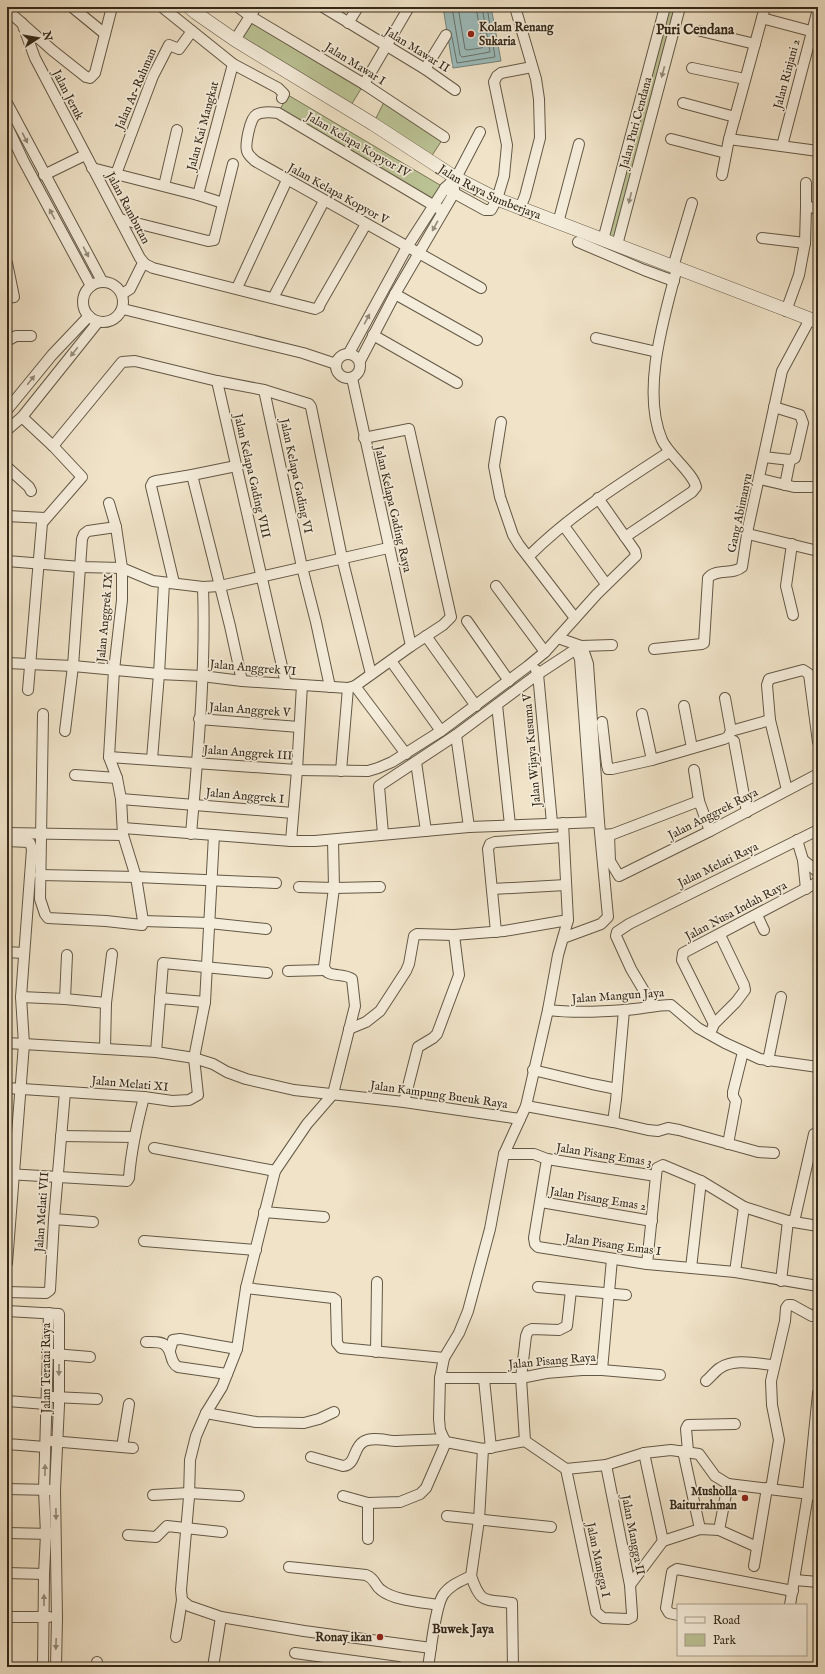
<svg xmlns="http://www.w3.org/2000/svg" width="825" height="1674" font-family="'IM FELL English',serif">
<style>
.green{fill:#bbc395;stroke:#787657}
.water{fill:#9cbdbd;stroke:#72827b}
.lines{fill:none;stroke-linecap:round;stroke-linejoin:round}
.shore{stroke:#68736b;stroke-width:1}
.minor-casing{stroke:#635845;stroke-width:12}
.tertiary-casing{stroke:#635845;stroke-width:14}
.minor{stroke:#f5eddb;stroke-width:10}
.tertiary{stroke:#f5eddb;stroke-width:13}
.oneway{fill:#948b7a}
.poi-dot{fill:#8f2418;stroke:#f5eddb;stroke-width:1.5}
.labels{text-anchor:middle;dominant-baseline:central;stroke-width:3.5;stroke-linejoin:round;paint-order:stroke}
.poi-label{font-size:12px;font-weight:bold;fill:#342919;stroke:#f5eddb;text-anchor:end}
.street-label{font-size:12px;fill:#342919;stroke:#f5eddb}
.neighbourhood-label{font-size:13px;font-weight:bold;fill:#342919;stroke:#f5eddb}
.quarter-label{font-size:14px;font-weight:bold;fill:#342919;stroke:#f5eddb}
</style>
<rect width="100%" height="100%" fill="#f0e3c8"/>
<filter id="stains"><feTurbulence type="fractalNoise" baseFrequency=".005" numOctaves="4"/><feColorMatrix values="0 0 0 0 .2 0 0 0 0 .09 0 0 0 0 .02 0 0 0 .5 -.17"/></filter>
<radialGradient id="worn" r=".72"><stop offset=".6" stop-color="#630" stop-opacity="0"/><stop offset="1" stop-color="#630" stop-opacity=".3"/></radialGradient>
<g class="green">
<polygon points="665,7 680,7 617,245 603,240"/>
<polygon points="250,16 364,84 348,110 235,40"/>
<polygon points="288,95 445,188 434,205 278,113"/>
<polygon points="386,98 444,137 429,160 373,124"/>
</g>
<polygon class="water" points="443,7 491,7 501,61 453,68"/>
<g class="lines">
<g class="shore">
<polyline points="452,7 460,55 462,57 490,52 482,7"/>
<polyline points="458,7 465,49 467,50 481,48 483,47 476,7"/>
<polyline points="452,37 457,63 495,57 487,7"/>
</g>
<g class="minor-casing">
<g id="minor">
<polyline points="72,7 105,34"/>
<polyline points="162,7 233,64 278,88 284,94 282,98"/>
<polyline points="238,7 250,16 364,84 444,137"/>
<polyline points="323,7 425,69 455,90"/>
<polyline points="515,7 536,79 539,99 540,138 525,196 520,208"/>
<polyline points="7,10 52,50 86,77 90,78 95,73 112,7"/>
<polyline points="762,18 818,33"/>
<polyline points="22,23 35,58 140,258 145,264 153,268 315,309 319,307 320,304 366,224"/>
<polyline points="348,23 358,7"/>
<polyline points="701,31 755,44"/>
<polyline points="235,40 256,7"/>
<polyline points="692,68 745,79"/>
<polyline points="425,69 446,35"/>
<polyline points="364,84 409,7"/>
<polyline points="7,103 102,281"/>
<polyline points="683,103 735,117"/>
<polyline points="7,126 23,160 91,286"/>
<polyline points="671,139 726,153"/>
<polyline points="729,139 818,151"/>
<polyline points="782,146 818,9"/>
<polyline points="92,168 198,195 223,203"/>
<polyline points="116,174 153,76 169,45 179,49 192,31"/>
<polyline points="44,175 85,155"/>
<polyline points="722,175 729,139 765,7"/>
<polyline points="164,186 177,130"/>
<polyline points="445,188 485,210 491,210 497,199 504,176 507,145 494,82 497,76 501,73 532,67"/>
<polyline points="198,195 233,64"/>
<polyline points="806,207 806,183"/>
<path d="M443,211L278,113C271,112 262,111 256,115C250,118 245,145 247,151C248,155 252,158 255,161L481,288"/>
<polyline points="120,219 208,241 214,240 233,164"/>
<polyline points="558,223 579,144"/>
<polyline points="762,238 805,243"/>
<polyline points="603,240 665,7"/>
<polyline points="578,242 644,270 674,281"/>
<polyline points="617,245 680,7"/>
<polyline points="7,263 14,297 7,298"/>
<polyline points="673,267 692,203"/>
<circle cx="103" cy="302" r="20"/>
<polyline points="237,288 287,180"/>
<polyline points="122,294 130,289 143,263"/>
<polyline points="395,294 477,340"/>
<polyline points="273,298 324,201"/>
<polyline points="123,309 303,353 336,364"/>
<polyline points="786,311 799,275 805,243 806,207 818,208"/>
<polyline points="373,335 457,383"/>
<polyline points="596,338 657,352"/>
<polyline points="7,341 16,336 31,336"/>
<polyline points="349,353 407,247 445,188 456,178 480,132"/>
<circle cx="348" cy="366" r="12"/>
<polyline points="360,361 395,294 454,193 454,188"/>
<polyline points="352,378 411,646"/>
<polyline points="217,381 286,684"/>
<polyline points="264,390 302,567 316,622 330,687"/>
<polyline points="7,410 52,355 89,316"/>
<polyline points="22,417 53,446 82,477 42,523 28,690"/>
<polyline points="501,422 494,466 500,497 513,535 519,545 575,618"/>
<polyline points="7,430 22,417 98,322"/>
<polyline points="53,446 122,362 135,361 217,381 264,390 309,404 311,407 342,558 371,674"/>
<polyline points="764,457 790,460 795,458 803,423 800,415 774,407"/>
<polyline points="236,466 192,475 230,626 242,681"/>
<polyline points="7,467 29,487 31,491"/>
<polyline points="760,479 794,487 812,487"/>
<polyline points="785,485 790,460"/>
<polyline points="7,516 45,518"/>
<polyline points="564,526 606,584"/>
<polyline points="748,534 818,551"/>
<path d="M625,537L692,492L696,487C694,474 669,455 662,440C641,391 664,318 677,268"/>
<polyline points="792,544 786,586 793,615"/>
<path d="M529,556C570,515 620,484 669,452"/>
<polyline points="7,561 81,567 122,568 153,581 203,587 220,586 388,548"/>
<polyline points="174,583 151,486 153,482 156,481 192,475"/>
<polyline points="496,586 545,652"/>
<polyline points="467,621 509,681"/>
<polyline points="426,636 476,706"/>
<polyline points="558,638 581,646 612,645"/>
<path d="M654,649L702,644L704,643L708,578C716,568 733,575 742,567L748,528L782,371L810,319"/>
<polyline points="391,661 441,731"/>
<polyline points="7,663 73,666 159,674 202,676 242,681 348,688 355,686 411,646 443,625 451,617 409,429 364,438"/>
<polyline points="536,670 538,674 552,823"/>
<polyline points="355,686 406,754"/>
<polyline points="725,698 731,731"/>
<polyline points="497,705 510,825"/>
<polyline points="684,706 692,748"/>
<polyline points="43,714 40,899 45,914 48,918 106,921 142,925 143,921 136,877 123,835 121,799 117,778 109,757 114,670 122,600 122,568 116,527 109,503"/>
<polyline points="642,714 652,760"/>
<polyline points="199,719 299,727"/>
<polyline points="602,722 607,765 608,769 612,769 652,760 724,739 728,737 731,731 770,720"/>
<polyline points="65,731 73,666 82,539 84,534 88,531 116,527"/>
<polyline points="456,735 469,827"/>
<polyline points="734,741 747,812"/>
<polyline points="109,757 297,770 368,771 378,768 392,762 441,731 528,666 545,652 597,594 636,556 635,551 598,498"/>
<polyline points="152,759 159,674 164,583"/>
<polyline points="416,762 426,831"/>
<polyline points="694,770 699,801 710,831"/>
<polyline points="341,771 348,688"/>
<polyline points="75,775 117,778"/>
<polyline points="787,790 770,720 767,685 769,679 803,670 809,674 818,742"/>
<polyline points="121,799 293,813"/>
<polyline points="123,828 291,841 315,841 469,827 599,822"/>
<polyline points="7,833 123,835"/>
<path d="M191,834C198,752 206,669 203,587"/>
<polyline points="383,834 379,786 456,735 538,674 573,651 577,652 580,659 592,822"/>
<polyline points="603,835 613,834 699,801"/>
<polyline points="609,835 610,861 619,876 710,831 818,774"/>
<path d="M333,840L334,888L324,966C326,979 343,972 352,979L355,1006L333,1094L307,1124L275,1171L246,1288L237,1349L222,1387L206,1413L196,1436L190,1460L189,1497L181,1590L182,1600L189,1606L221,1617L304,1631L431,1648"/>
<polyline points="797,840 803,860 806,889"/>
<polyline points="7,841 28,842 30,843 32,849 21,997 24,1044 7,1263"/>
<polyline points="291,841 297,770 302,685"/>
<polyline points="803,860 818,872"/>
<polyline points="40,875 136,877 276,883"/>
<polyline points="299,887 334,888 380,887"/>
<polyline points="492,889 566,885"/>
<polyline points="757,915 764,930"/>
<polyline points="143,921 209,923 266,929"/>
<polyline points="496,932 488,849 490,844 495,842 563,837"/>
<polyline points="563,938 601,924 608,917 599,822 588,664 582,646"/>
<polyline points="7,952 23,953"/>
<polyline points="288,971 325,970"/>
<polyline points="21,997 65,999 106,1003"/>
<polyline points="160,998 205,1002"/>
<polyline points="65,999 67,955"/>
<polyline points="653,1006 631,969 616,936 617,932 629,924 818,830"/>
<path d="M548,1010C573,1013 599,1012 625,1010C641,1009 656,1005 671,1005L698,1028L725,1043L760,1059L818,1067"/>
<polyline points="714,1024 682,960 683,953 818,882"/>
<polyline points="349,1029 366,1022 380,1011 406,971 409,964 414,936 417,934 454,935 504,931 568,920"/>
<polyline points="712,1029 714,1024 736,1002 745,990 744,985 720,935"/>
<polyline points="7,1043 156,1052 194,1058 213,1064 227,1072 246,1079 294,1090 404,1102 520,1119"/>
<polyline points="105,1049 106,1003 112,954"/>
<polyline points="156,1052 163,963 267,973"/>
<polyline points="768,1061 781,997"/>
<polyline points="533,1070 592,1084 617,1089"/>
<polyline points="7,1088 144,1097 172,1101 189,1100 198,1095 194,1058 205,1002 214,835"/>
<polyline points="404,1102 418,1047 433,1038 437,1034 459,975 454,935"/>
<polyline points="526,1106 613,1122 648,1130 658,1131 668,1128 679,1130 758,1152 774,1153"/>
<polyline points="613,1122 616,1100 624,1010"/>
<polyline points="61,1136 134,1137"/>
<polyline points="728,1144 736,1101 733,1096 733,1092 743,1052"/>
<polyline points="154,1148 275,1171"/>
<polyline points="504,1154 534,1154 547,1159 534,1238 535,1244 538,1247 647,1264 735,1272 818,1286"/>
<polyline points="547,1159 656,1176"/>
<path d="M7,1174L127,1181L129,1178C131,1150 137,1124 144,1097"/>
<polyline points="541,1202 652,1221"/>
<polyline points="264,1212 324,1217"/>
<polyline points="54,1219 93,1222"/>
<polyline points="794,1222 814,1134"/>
<polyline points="144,1241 256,1250"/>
<polyline points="647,1264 656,1176 657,1168 663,1165 701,1181 744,1207 788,1221 818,1226"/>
<polyline points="691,1268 701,1181"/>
<polyline points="735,1272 744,1207"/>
<polyline points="781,1281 788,1221"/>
<polyline points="538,1287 626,1295"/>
<polyline points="246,1288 333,1298 336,1300 336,1305 337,1343 341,1348 444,1358"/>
<polyline points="7,1292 46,1293 50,1290 54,1219 65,1092"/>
<polyline points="7,1311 59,1314 59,1405 55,1490 57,1618 56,1667"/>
<path d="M146,1342C151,1342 161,1341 165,1345C173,1351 169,1362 178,1367L227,1374"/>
<polyline points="170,1350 173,1340 180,1339 237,1349"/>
<polyline points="376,1352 377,1282"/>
<polyline points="54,1354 90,1357"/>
<polyline points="602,1370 660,1375"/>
<polyline points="440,1378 521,1378 546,1373 582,1370 602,1370 612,1259"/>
<polyline points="484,1379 491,1448"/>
<path d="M706,1381C711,1377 715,1371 720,1368C735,1358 758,1364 774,1365"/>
<polyline points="53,1397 97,1399"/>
<polyline points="7,1401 46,1404"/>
<polyline points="206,1413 256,1422 304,1423 319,1419 334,1412"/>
<polyline points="444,1439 440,1430 439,1419 440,1378 444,1358 459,1333 468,1311 490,1229 504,1154 526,1106 548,1010 558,955 568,920 563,823"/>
<polyline points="51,1441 133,1448"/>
<polyline points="525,1441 521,1378 526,1336 528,1331 532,1329 559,1330 567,1326 571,1290"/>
<polyline points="7,1444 45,1447"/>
<polyline points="122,1447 129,1404"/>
<polyline points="683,1451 700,1529"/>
<polyline points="688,1451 686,1429 688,1425 735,1424"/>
<polyline points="644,1453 663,1541"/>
<path d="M311,1457L343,1466C356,1465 353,1448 363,1442C372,1436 387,1441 397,1441C413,1440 428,1440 444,1439L446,1442L483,1449L525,1441L566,1469"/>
<polyline points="566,1469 596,1612 603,1618 628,1619 632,1617 632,1614 630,1585 606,1465"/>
<polyline points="566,1469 606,1465 644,1453 671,1450 699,1454 715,1476 728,1484 818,1495"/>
<polyline points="7,1489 51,1490"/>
<polyline points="771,1489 779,1440 772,1405 771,1381 785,1321 786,1308 788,1305 792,1305 812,1316 817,1314 818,1311"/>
<polyline points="153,1495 189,1493 239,1496"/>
<polyline points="343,1496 368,1503 400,1502 420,1494 426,1488 446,1442"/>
<polyline points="447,1516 551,1527"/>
<polyline points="719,1530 728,1484"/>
<polyline points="7,1533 52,1534"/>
<polyline points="128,1535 156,1537 167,1526 222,1532"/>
<polyline points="368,1539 368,1503"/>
<polyline points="754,1566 767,1488"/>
<path d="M289,1567L366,1575C376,1579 374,1585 381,1590C395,1601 422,1602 438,1605"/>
<polyline points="7,1573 44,1574"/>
<path d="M471,1576C481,1605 485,1599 512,1603L513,1667"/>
<polyline points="795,1580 818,1582"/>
<polyline points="630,1585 663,1541 700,1529 719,1530 757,1547"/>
<polyline points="790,1605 808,1494 818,1393"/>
<polyline points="678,1615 669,1613 666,1608 672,1572 677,1569 793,1591"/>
<polyline points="7,1617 49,1617"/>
<polyline points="176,1637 182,1600"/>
<polyline points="295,1653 398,1667"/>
<polyline points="43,1667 44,1574 46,1534 44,1490 49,1313"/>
<polyline points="97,1667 97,1662"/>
<polyline points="213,1667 221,1617"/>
<path d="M428,1667C431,1650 435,1608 443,1595C450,1585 461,1581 471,1576L479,1520L483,1449"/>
</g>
</g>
<g class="tertiary-casing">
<g id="tertiary">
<path id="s1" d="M189,7L196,13L235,40L373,124L456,178L497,199L818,322"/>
</g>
</g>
<use href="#minor" class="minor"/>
<use href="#tertiary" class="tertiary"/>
</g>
<defs><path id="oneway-solid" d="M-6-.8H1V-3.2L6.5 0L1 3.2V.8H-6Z"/></defs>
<g class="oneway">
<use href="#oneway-solid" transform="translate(663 72) rotate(105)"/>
<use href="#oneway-solid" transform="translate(25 138) rotate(63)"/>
<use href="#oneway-solid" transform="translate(630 198) rotate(104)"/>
<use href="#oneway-solid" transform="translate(52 214) rotate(-118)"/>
<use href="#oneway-solid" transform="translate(435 226) rotate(119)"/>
<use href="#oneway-solid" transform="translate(86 252) rotate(62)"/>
<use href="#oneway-solid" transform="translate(367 319) rotate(-62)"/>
<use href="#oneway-solid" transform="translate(74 352) rotate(129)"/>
<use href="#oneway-solid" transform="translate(31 380) rotate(-51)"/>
<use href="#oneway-solid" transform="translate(59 1370) rotate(91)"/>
<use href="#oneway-solid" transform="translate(45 1470) rotate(-89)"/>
<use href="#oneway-solid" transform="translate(56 1514) rotate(89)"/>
<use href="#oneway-solid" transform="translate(44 1600) rotate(-90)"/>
<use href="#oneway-solid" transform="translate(56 1644) rotate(92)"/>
</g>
<g class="poi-dot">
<circle cx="471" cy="34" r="4"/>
<circle cx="745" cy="1498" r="4"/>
<circle cx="380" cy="1637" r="4"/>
</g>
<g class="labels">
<g class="poi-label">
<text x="479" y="27" text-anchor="start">Kolam Renang<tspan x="479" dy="14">Sukaria</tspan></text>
<text x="737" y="1491">Musholla<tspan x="737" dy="14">Baiturrahman</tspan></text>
<text x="372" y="1637">Ronay ikan</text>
</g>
<g class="street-label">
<text transform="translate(417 50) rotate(32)">Jalan Mawar II</text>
<text transform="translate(355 64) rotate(32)">Jalan Mawar I</text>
<text transform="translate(787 74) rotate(-75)">Jalan Rinjani 2</text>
<text transform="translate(136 89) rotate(-67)">Jalan Ar-Rahman</text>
<text transform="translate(68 95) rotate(63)">Jalan Jeruk</text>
<text transform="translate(636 123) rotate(-75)">Jalan Puri Cendana</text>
<text transform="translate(203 126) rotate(-75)">Jalan Kai Mangkat</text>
<text transform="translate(358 145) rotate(30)">Jalan Kelapa Kopyor IV</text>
<text stroke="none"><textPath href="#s1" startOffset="354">Jalan Raya Sumberjaya</textPath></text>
<text transform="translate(338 194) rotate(29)">Jalan Kelapa Kopyor V</text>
<text transform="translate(128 208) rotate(62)">Jalan Rambutan</text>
<text transform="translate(252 476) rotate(77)">Jalan Kelapa Gading VIII</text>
<text transform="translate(296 476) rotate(78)">Jalan Kelapa Gading VI</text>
<text transform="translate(393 509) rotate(77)">Jalan Kelapa Gading Raya</text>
<text transform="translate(740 513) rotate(-78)">Gang Abimanyu</text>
<text transform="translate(105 618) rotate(-85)">Jalan Anggrek IX</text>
<text transform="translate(253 668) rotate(5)">Jalan Anggrek VI</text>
<text transform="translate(250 710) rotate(4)">Jalan Anggrek V</text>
<text transform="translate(532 750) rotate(-95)">Jalan Wijaya Kusuma V</text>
<text transform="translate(248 753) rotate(4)">Jalan Anggrek III</text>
<text transform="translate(245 796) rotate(5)">Jalan Anggrek I</text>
<text transform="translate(713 814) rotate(-27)">Jalan Anggrek Raya</text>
<text transform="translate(718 865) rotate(-26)">Jalan Melati Raya</text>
<text transform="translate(736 911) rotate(-28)">Jalan Nusa Indah Raya</text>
<text transform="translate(618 996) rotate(-4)">Jalan Mangun Jaya</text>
<text transform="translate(130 1084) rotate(5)">Jalan Melati XI</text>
<text transform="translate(439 1095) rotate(8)">Jalan Kampung Bueuk Raya</text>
<text transform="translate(604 1155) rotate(9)">Jalan Pisang Emas 3</text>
<text transform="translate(598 1199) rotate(9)">Jalan Pisang Emas 2</text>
<text transform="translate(42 1212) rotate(-86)">Jalan Melati VII</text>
<text transform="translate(613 1245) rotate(8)">Jalan Pisang Emas I</text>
<text transform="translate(552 1361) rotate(-5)">Jalan Pisang Raya</text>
<text transform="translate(46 1368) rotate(-90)">Jalan Teratai Raya</text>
<text transform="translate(633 1535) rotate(79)">Jalan Mangga II</text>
<text transform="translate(598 1560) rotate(78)">Jalan Mangga I</text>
</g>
<g class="neighbourhood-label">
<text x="463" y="1629">Buwek Jaya</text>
</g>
<g class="quarter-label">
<text x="695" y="30">Puri Cendana</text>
</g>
</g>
<rect width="825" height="1674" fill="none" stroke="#f0e3c8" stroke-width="24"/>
<rect x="8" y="8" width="809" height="1658" fill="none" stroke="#342919" stroke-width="2"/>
<rect x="12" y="12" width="801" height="1650" fill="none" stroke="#342919"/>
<rect x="677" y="1604" width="130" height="52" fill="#f5eddb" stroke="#a89f8d"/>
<rect x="685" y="1617" width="20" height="6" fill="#f5eddb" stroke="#a89f8d"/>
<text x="713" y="1624" font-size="12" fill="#342919">Road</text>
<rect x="685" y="1634" width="20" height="12" fill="#bbc395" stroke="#a89f8d"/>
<text x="713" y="1644" font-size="12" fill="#342919">Park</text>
<g transform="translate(38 38) rotate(78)" stroke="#f5eddb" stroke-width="3" paint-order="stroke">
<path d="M0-3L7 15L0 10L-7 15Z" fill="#342919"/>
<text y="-6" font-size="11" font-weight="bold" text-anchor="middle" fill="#342919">N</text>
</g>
<rect width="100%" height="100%" filter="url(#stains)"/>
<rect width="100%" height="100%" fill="url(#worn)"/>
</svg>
